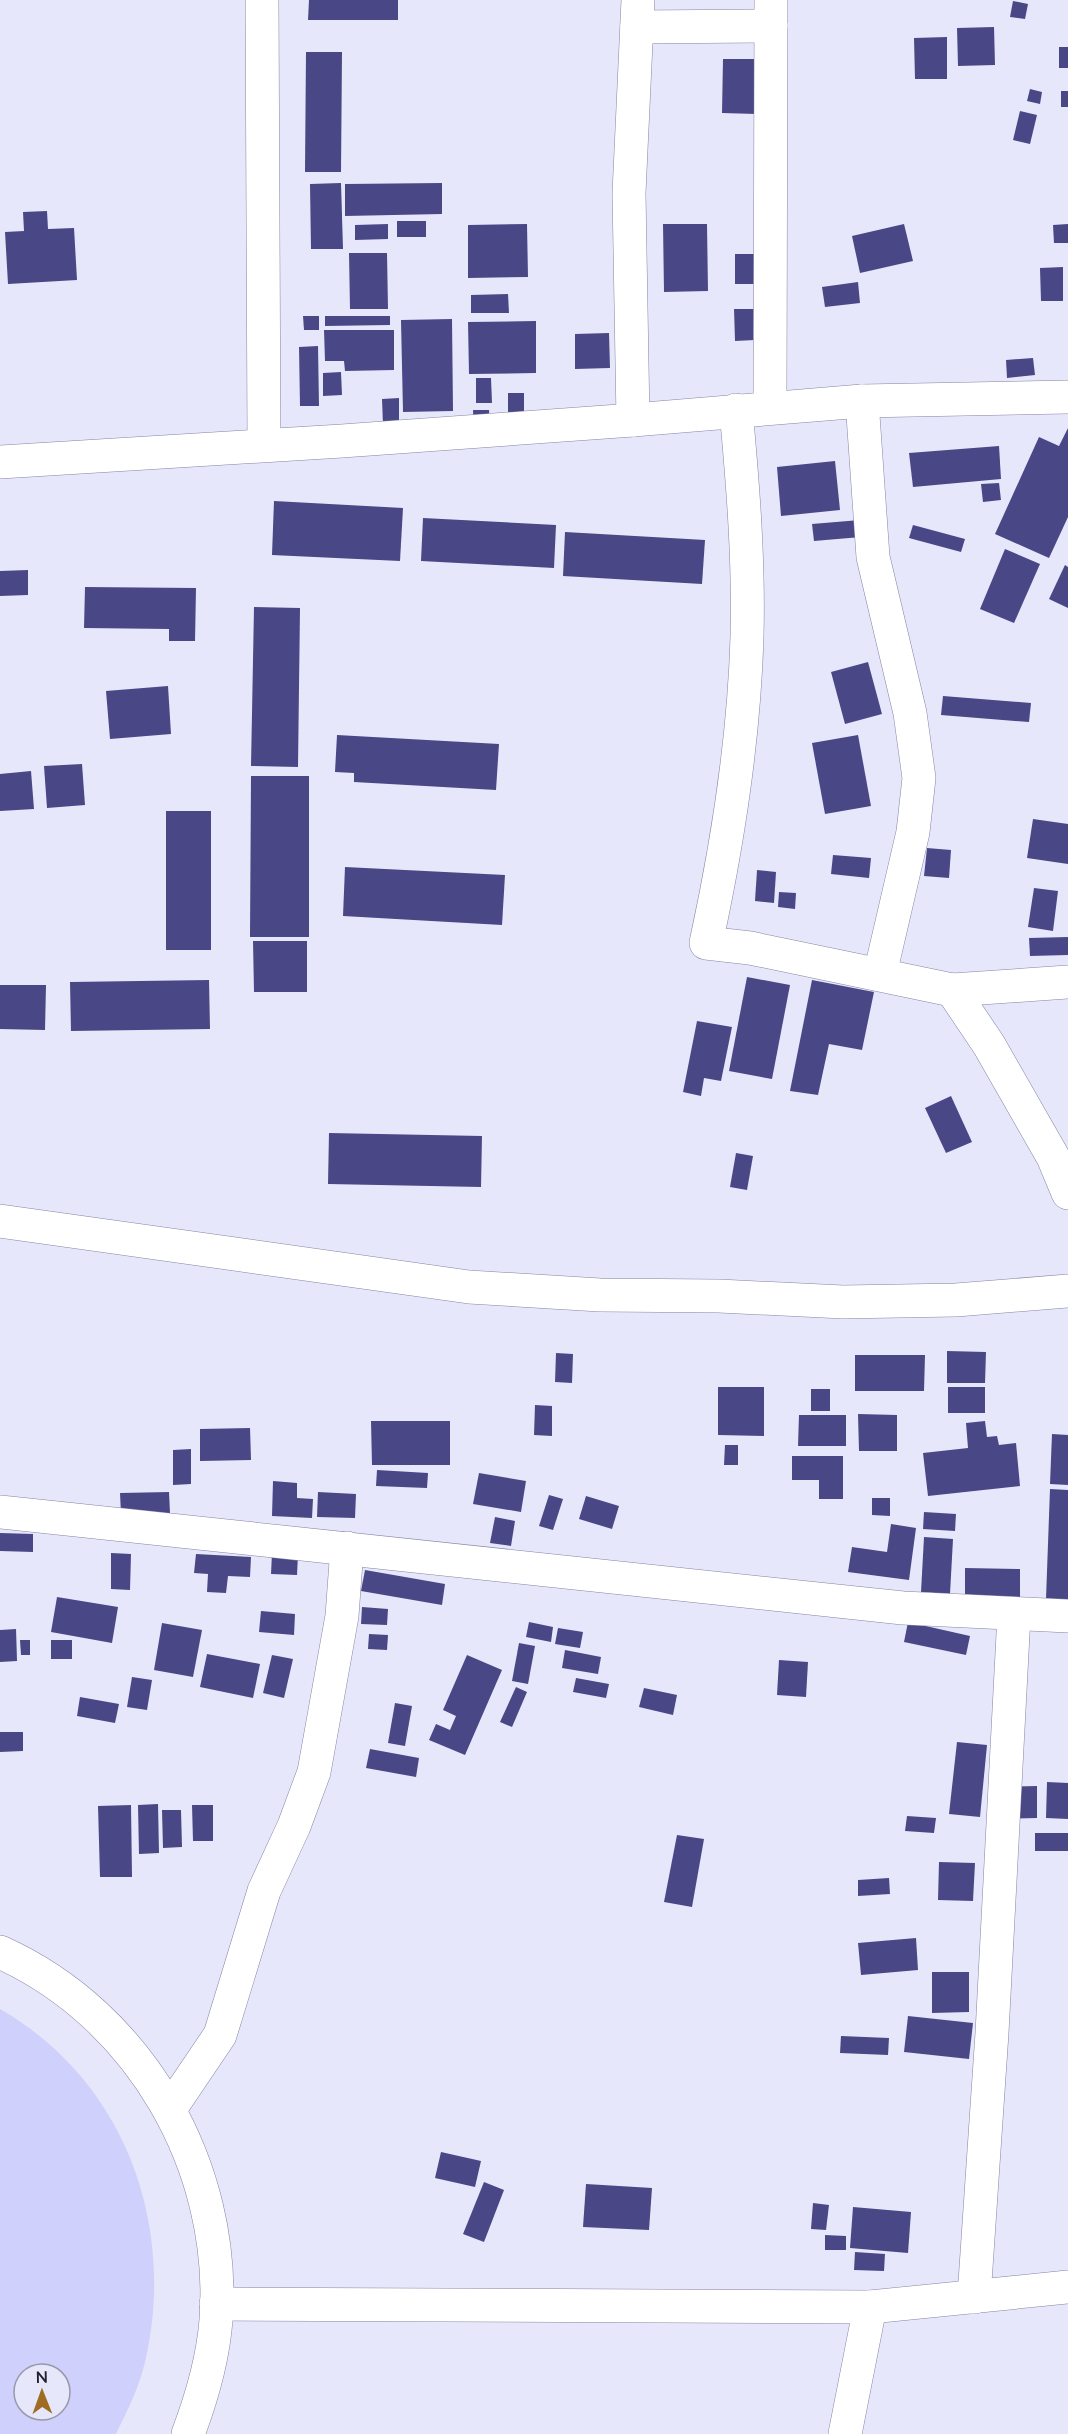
<svg xmlns="http://www.w3.org/2000/svg" width="1068" height="2434" font-family="Lato,sans-serif">
<style>
.green{fill:#cfd0fb;fill-rule:evenodd}
.building{fill:#4a4786}
.lines{fill:none;stroke-linecap:round;stroke-linejoin:round}
.minor-casing{stroke:#8485a3;stroke-width:34}
.minor{stroke:#fff;stroke-width:33}
</style>
<rect width="100%" height="100%" fill="#e6e7fb"/>
<path class="green" d="M0,2009C125,2081 177,2225 145,2362C139,2388 127,2411 116,2434H0ZM24,2374H60V2410H24Z"/>
<g class="building">
<polygon points="309,0 398,0 398,20 308,20"/>
<polygon points="1013,1 1028,4 1025,19 1010,17"/>
<polygon points="994,27 995,65 958,66 957,28"/>
<polygon points="947,37 947,79 915,79 914,38"/>
<rect x="1059" y="47" width="9" height="21"/>
<polygon points="306,52 342,52 341,172 305,172"/>
<polygon points="723,59 756,59 756,114 722,113"/>
<polygon points="1030,89 1042,92 1040,104 1027,101"/>
<rect x="1061" y="91" width="7" height="16"/>
<polygon points="1020,111 1037,115 1030,144 1013,140"/>
<polygon points="341,183 343,249 311,249 310,184"/>
<polygon points="442,183 442,214 345,216 345,184"/>
<polygon points="47,211 48,229 74,228 77,280 8,284 5,232 24,231 23,212"/>
<rect x="397" y="221" width="29" height="16"/>
<polygon points="388,224 388,239 355,240 355,225"/>
<polygon points="527,224 528,277 468,278 468,225"/>
<polygon points="663,224 707,224 708,291 664,292"/>
<polygon points="904,224 913,261 860,273 852,236"/>
<polygon points="1068,224 1068,243 1054,243 1053,225"/>
<polygon points="349,253 387,253 388,309 350,309"/>
<polygon points="735,254 757,254 758,284 735,284"/>
<polygon points="1063,267 1063,301 1041,301 1040,268"/>
<polygon points="858,282 860,303 825,307 822,287"/>
<polygon points="508,294 509,313 471,313 471,295"/>
<polygon points="734,309 754,309 755,340 735,341"/>
<polygon points="303,316 319,316 319,330 304,330"/>
<polygon points="325,316 390,316 390,325 325,326"/>
<polygon points="452,319 453,411 403,412 401,320"/>
<polygon points="536,321 536,373 469,374 468,322"/>
<polygon points="324,330 394,330 394,370 345,371 344,361 325,361"/>
<polygon points="609,333 610,368 575,369 575,334"/>
<polygon points="318,346 319,406 300,406 299,347"/>
<polygon points="1033,358 1035,375 1007,378 1006,360"/>
<polygon points="341,372 342,395 323,396 323,373"/>
<polygon points="476,378 491,378 492,403 476,403"/>
<rect x="508" y="393" width="16" height="19"/>
<polygon points="399,398 399,425 383,425 382,399"/>
<polygon points="473,410 489,410 490,430 474,430"/>
<polygon points="1068,428 1068,517 1049,558 995,534 1039,437 1059,446"/>
<polygon points="999,446 1001,479 913,487 909,453"/>
<polygon points="835,461 840,510 781,516 777,467"/>
<polygon points="999,483 1001,500 983,502 981,484"/>
<polygon points="274,501 403,508 400,561 272,555"/>
<polygon points="423,518 556,525 554,568 421,561"/>
<polygon points="860,520 861,537 814,541 812,524"/>
<polygon points="913,525 965,539 961,552 909,538"/>
<polygon points="565,532 705,540 702,584 563,576"/>
<polygon points="1005,549 1040,564 1014,623 980,609"/>
<polygon points="1065,565 1068,567 1068,608 1049,599"/>
<polygon points="28,570 28,595 0,596 0,571"/>
<polygon points="85,587 196,588 195,641 169,641 169,629 84,628"/>
<polygon points="254,607 300,608 298,767 251,766"/>
<polygon points="868,662 882,714 845,724 831,672"/>
<polygon points="168,686 171,734 110,739 106,691"/>
<polygon points="943,696 1031,703 1029,722 941,715"/>
<polygon points="337,735 499,744 496,790 354,782 354,773 335,772"/>
<polygon points="858,735 871,806 825,814 812,743"/>
<polygon points="82,764 85,805 47,808 44,766"/>
<polygon points="31,771 34,809 0,811 0,774"/>
<polygon points="251,776 309,776 309,937 250,937"/>
<rect x="166" y="811" width="45" height="139"/>
<polygon points="1033,819 1068,824 1068,864 1027,858"/>
<polygon points="927,848 951,850 949,878 924,876"/>
<polygon points="833,855 871,858 869,878 831,874"/>
<polygon points="345,867 505,875 502,925 343,916"/>
<polygon points="757,870 776,872 774,903 755,901"/>
<polygon points="1034,888 1058,891 1053,931 1028,927"/>
<polygon points="779,892 796,893 795,909 778,907"/>
<polygon points="1068,937 1068,955 1030,956 1029,938"/>
<polygon points="253,941 307,941 307,992 254,992"/>
<polygon points="747,977 790,985 772,1079 729,1071"/>
<polygon points="209,980 210,1029 71,1031 70,982"/>
<polygon points="812,980 874,992 862,1050 829,1044 818,1095 790,1091"/>
<polygon points="0,985 46,985 45,1030 0,1029"/>
<polygon points="697,1021 732,1027 721,1081 704,1078 701,1096 683,1092"/>
<polygon points="951,1096 972,1142 946,1153 925,1108"/>
<polygon points="329,1133 482,1136 481,1187 328,1184"/>
<polygon points="736,1153 753,1156 747,1190 730,1187"/>
<polygon points="947,1351 986,1352 985,1383 947,1383"/>
<polygon points="556,1353 573,1354 572,1383 555,1382"/>
<polygon points="855,1355 925,1355 924,1391 855,1391"/>
<polygon points="718,1387 764,1387 764,1436 718,1435"/>
<rect x="948" y="1387" width="37" height="26"/>
<rect x="811" y="1389" width="19" height="22"/>
<polygon points="535,1405 552,1406 552,1436 534,1435"/>
<polygon points="858,1414 897,1415 897,1451 859,1451"/>
<polygon points="799,1415 846,1415 846,1446 798,1446"/>
<polygon points="371,1421 450,1421 450,1465 372,1465"/>
<polygon points="985,1421 987,1437 997,1436 999,1445 1016,1443 1020,1486 928,1496 923,1453 968,1448 966,1423"/>
<polygon points="250,1428 251,1460 200,1461 200,1429"/>
<polygon points="1052,1434 1068,1435 1068,1485 1050,1484"/>
<polygon points="725,1445 738,1445 738,1465 724,1465"/>
<polygon points="191,1449 191,1484 173,1485 173,1450"/>
<polygon points="792,1456 843,1456 843,1499 819,1499 819,1480 792,1480"/>
<polygon points="377,1470 428,1473 427,1488 376,1486"/>
<polygon points="479,1473 526,1481 521,1512 473,1504"/>
<polygon points="273,1481 297,1483 297,1498 313,1499 312,1518 272,1516"/>
<polygon points="1050,1489 1068,1490 1068,1599 1046,1599"/>
<polygon points="169,1492 170,1513 121,1514 120,1493"/>
<polygon points="318,1492 356,1494 355,1518 317,1517"/>
<polygon points="549,1495 563,1499 553,1530 539,1526"/>
<polygon points="586,1496 619,1506 612,1529 579,1519"/>
<polygon points="872,1498 890,1498 890,1516 872,1515"/>
<polygon points="924,1512 956,1514 955,1531 923,1529"/>
<polygon points="495,1517 515,1521 511,1546 490,1543"/>
<polygon points="891,1524 916,1528 909,1580 848,1572 852,1547 887,1552"/>
<polygon points="0,1533 33,1534 33,1552 0,1551"/>
<polygon points="924,1537 953,1539 950,1594 921,1592"/>
<polygon points="111,1553 131,1554 130,1590 111,1589"/>
<polygon points="272,1553 298,1555 297,1575 271,1574"/>
<polygon points="196,1554 251,1557 250,1577 228,1576 226,1593 207,1592 208,1574 194,1573"/>
<polygon points="965,1568 1020,1569 1020,1597 965,1595"/>
<polygon points="365,1570 445,1584 442,1605 361,1591"/>
<polygon points="57,1597 118,1607 112,1643 51,1632"/>
<polygon points="362,1607 388,1609 387,1625 361,1624"/>
<polygon points="261,1611 295,1614 294,1635 259,1632"/>
<polygon points="529,1622 553,1627 551,1642 526,1637"/>
<polygon points="908,1622 970,1636 966,1655 904,1642"/>
<polygon points="162,1623 202,1630 193,1677 154,1670"/>
<polygon points="558,1628 583,1632 580,1648 555,1644"/>
<polygon points="16,1629 17,1661 0,1662 0,1630"/>
<polygon points="369,1634 388,1635 387,1650 368,1649"/>
<polygon points="20,1640 30,1640 30,1655 21,1655"/>
<rect x="51" y="1640" width="21" height="19"/>
<polygon points="519,1643 535,1646 528,1684 512,1681"/>
<polygon points="565,1650 601,1657 598,1674 562,1668"/>
<polygon points="207,1654 260,1664 253,1698 200,1687"/>
<polygon points="272,1655 293,1659 284,1698 263,1693"/>
<polygon points="467,1655 502,1670 465,1755 429,1740 436,1724 450,1730 456,1716 443,1710"/>
<polygon points="779,1660 808,1662 806,1697 777,1695"/>
<polygon points="132,1677 152,1680 147,1710 127,1707"/>
<polygon points="576,1678 609,1684 606,1698 573,1692"/>
<polygon points="516,1687 527,1692 512,1727 500,1722"/>
<polygon points="644,1688 677,1695 673,1715 639,1707"/>
<polygon points="80,1697 119,1704 115,1723 77,1716"/>
<polygon points="395,1703 412,1706 405,1746 388,1743"/>
<polygon points="0,1732 23,1732 23,1751 0,1752"/>
<polygon points="957,1742 987,1745 980,1817 949,1814"/>
<polygon points="370,1749 419,1758 416,1777 366,1768"/>
<polygon points="1047,1782 1068,1783 1068,1819 1046,1818"/>
<polygon points="1037,1786 1037,1818 997,1819 997,1787"/>
<polygon points="158,1804 159,1853 139,1854 138,1805"/>
<polygon points="131,1805 132,1877 100,1877 98,1806"/>
<polygon points="192,1805 213,1805 213,1841 193,1841"/>
<polygon points="162,1810 181,1810 182,1847 163,1848"/>
<polygon points="907,1816 936,1818 934,1833 905,1831"/>
<rect x="1035" y="1833" width="33" height="18"/>
<polygon points="677,1835 704,1839 692,1907 664,1902"/>
<polygon points="939,1862 975,1863 973,1901 938,1900"/>
<polygon points="889,1878 890,1894 858,1896 858,1880"/>
<polygon points="916,1938 918,1970 861,1975 858,1943"/>
<polygon points="932,1972 969,1972 969,2012 932,2013"/>
<polygon points="908,2016 973,2023 969,2059 904,2052"/>
<polygon points="841,2036 889,2038 888,2055 840,2053"/>
<polygon points="441,2152 481,2161 475,2187 435,2178"/>
<polygon points="484,2182 504,2190 484,2242 463,2234"/>
<polygon points="586,2184 652,2188 649,2230 583,2227"/>
<polygon points="813,2203 829,2205 826,2230 811,2229"/>
<polygon points="853,2207 911,2212 908,2253 850,2248"/>
<polygon points="825,2235 846,2236 846,2250 825,2250"/>
<polygon points="855,2252 885,2254 884,2271 854,2270"/>
</g>
<g class="lines">
<g class="minor-casing">
<g id="minor">
<polyline points="262,0 264,445"/>
<polyline points="637,27 771,26"/>
<polyline points="862,401 873,557 910,713 919,778 913,832 880,974"/>
<polyline points="770,407 771,0"/>
<path d="M736,410C743,486 749,561 747,637C744,740 728,842 706,943L750,948L952,990L1068,982"/>
<polyline points="633,420 629,193 638,0"/>
<polyline points="0,462 342,441 633,420 862,401 1068,397"/>
<polyline points="952,990 989,1045 1053,1157 1068,1193"/>
<polyline points="0,1221 469,1287 600,1295 719,1296 843,1302 956,1300 1068,1291"/>
<polyline points="0,1512 903,1608 1068,1616"/>
<path d="M0,1952C140,2015 227,2167 216,2320C213,2359 202,2397 188,2434"/>
<polyline points="170,2109 220,2035 264,1891 294,1826 314,1772 342,1616 347,1548"/>
<polyline points="974,2297 992,2033 1014,1615"/>
<polyline points="216,2304 870,2307 1068,2287"/>
<polyline points="845,2434 870,2307"/>
</g>
</g>
<use href="#minor" class="minor"/>
</g>
<g transform="translate(42 2392) rotate(359)"><circle r="28" fill="#e6e7fb" stroke="#9898a9" stroke-width="1.5"/>
<path d="M0-4.5L10 22L0 15L-10 22Z" fill="#9e6d21"/>
<text y="-9" font-size="16" font-weight="bold" text-anchor="middle" fill="#22222f">N</text>
</g>
</svg>
